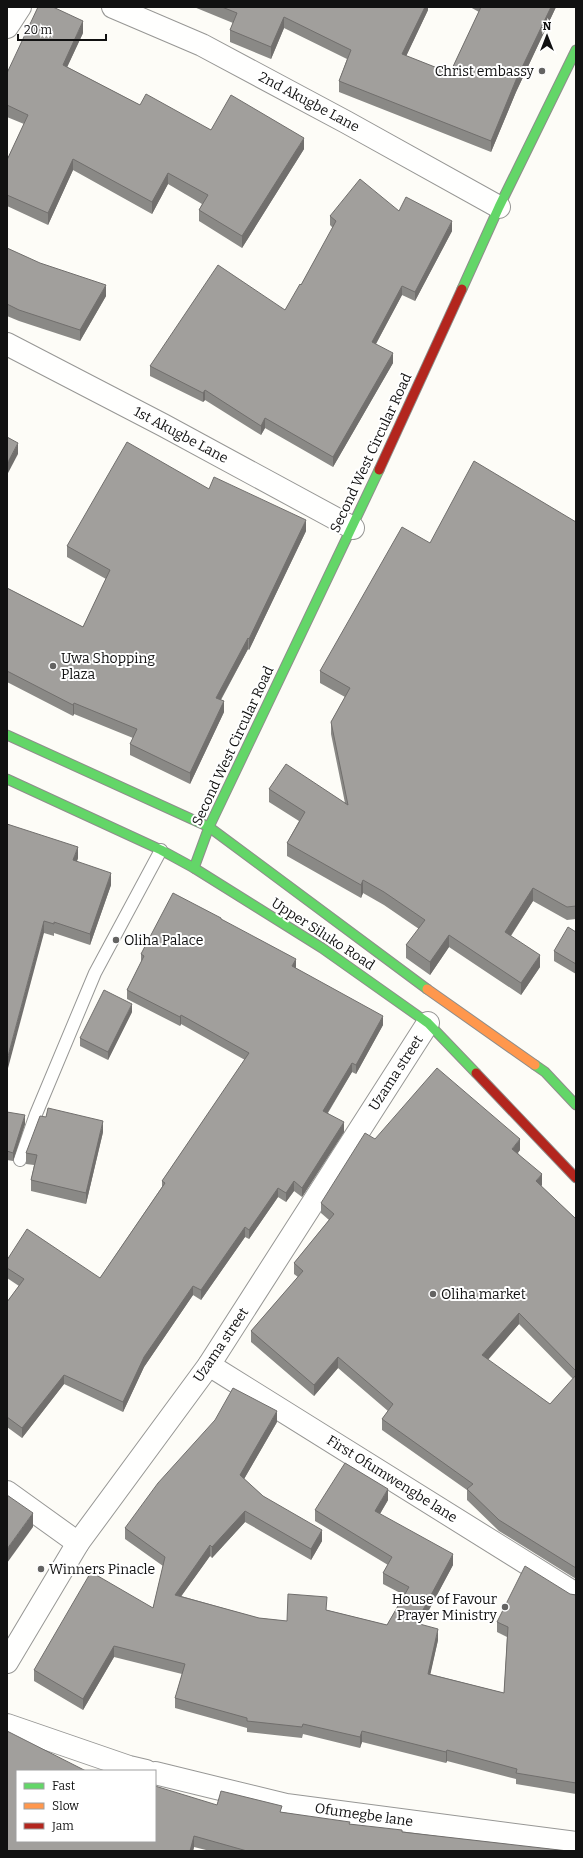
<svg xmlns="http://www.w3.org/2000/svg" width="583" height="1858" font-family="Bitter,serif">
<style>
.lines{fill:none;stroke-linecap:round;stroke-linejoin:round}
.lane-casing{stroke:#979795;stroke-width:14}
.street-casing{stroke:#979795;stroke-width:24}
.fast-casing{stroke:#8e8d8b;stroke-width:11}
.slow-casing{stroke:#8e8d8b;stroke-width:11}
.jam-casing{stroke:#8e8d8b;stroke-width:11}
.lane{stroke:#fffffe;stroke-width:12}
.street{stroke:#fffffe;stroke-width:22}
.fast{stroke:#63d668;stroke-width:9}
.slow{stroke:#ff974d;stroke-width:9}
.jam{stroke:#b3261e;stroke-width:9}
.wall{fill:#8a8986;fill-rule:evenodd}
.shaded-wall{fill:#716f6d}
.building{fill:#a19f9c;stroke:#716f6d}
.poi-dot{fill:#646362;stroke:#fff;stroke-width:1.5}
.labels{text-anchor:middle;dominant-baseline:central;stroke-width:4;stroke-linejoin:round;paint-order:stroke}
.poi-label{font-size:14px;fill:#111;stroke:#fff;text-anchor:start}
.street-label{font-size:14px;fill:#111;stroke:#fff}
</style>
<rect width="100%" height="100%" fill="#fdfcf7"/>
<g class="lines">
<g class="lane-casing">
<polyline id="lane" points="20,1160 36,1114 95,973 161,850"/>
</g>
<g class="street-casing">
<g id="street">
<polyline points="113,7 202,45 346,122 499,207"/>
<polyline points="7,27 20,7"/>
<polyline points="7,344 163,425 353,528"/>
<polyline points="209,1365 576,1594"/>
<polyline points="7,1492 78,1543"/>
<polyline points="7,1662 78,1543 209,1365 428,1023"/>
<polyline points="7,1725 129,1767 146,1771"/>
<polyline points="155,1773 286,1805 576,1843"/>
</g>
</g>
<g class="fast-casing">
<g id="fast">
<polyline points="462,289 499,207 576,50"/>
<polyline points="7,735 209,827 427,989"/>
<polyline points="7,779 161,850 194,868 322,948 428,1023 476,1073"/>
<polyline points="194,868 209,827 379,470"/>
<polyline points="535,1065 545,1072 576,1105"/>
</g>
</g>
<g class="slow-casing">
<polyline id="slow" points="427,989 535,1065"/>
</g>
<g class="jam-casing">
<g id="jam">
<polyline points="379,470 462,289"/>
<polyline points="476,1073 576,1178"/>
</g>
</g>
<use href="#lane" class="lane"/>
<use href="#street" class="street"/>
<use href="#fast" class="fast"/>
<use href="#slow" class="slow"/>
<use href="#jam" class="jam"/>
</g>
<g class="wall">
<polygon points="194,7 428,7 428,10 406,56 450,73 479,12 470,7 556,7 516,92 491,152 339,92 339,81 347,59 284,28 271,59 230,42 230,30 233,23"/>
<polygon points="83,33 67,67 140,105 211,130 304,149 242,248 199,221 199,210 202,204 168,184 152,214 73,170 48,225 7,206 7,160 24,124 7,117 7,73"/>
<polygon points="399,211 452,231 415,301 402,295 376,344 393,363 333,467 265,428 261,435 205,400 203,402 150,376 150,366 285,310 301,285 333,228 330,225 330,216"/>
<polygon points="7,248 106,296 80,341 19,321 7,316"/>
<polygon points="209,489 306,531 249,650 248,649 221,700 224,712 190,784 130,755 130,744 133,738 74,714 73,716 7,682 7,588 83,627 106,579 67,557 67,546"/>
<polygon points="576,522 576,919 567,920 533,901 511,936 540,967 521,995 449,947 430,975 406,958 406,945 419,929 384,905 363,893 361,898 287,856 287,843 299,821 269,802 269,789 345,803 331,734 331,722 345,697 320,683 320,671 430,543"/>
<polygon points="7,824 78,858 77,861 111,885 90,945 54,933 54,936 44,933"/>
<polygon points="221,919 383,1025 356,1074 352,1072 328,1113 344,1132 302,1197 294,1191 286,1202 278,1197 249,1239 245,1237 201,1300 193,1295 144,1367 123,1412 64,1384 22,1438 7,1427 7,1302 19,1286 7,1278 7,1260 100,1278 162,1187 162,1181 245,1060 181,1024 180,1026 127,999 127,990 141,962 141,954"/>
<polygon points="576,932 576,974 554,961 554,951"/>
<polygon points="132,1012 108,1060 80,1046 80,1038"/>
<polygon points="7,1112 25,1124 13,1161 7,1160"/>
<polygon points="103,1132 86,1204 31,1191 31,1180 34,1165 26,1164 26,1153"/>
<path d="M375,1139L520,1150L518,1153L542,1185L541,1186L576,1219V1579L499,1531L467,1500V1490L382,1430V1419L388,1411L338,1368L314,1396L251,1342V1331L298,1277L294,1274V1263L329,1220L321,1213V1203ZM519,1324L573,1379L550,1404L488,1360Z"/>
<polygon points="277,1422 244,1479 263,1496 322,1541 311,1560 245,1522 212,1558 210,1556 181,1596 259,1618 287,1621 327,1610 387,1625 404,1595 383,1584 383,1573 388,1565 315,1521 315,1510 388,1500 380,1514 453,1565 421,1625 438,1640 430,1674 504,1693 507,1637 497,1632 497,1622 570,1594 576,1595 576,1794 516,1784 516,1779 447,1761 446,1763 362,1742 360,1748 303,1734 302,1738 247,1732 247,1728 175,1708 175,1698 182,1674 114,1657 83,1710 34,1681 34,1670 153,1608 163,1566 125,1539 125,1528"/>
<polygon points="217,1805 282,1812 350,1824 402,1833 568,1851 210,1851 194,1847 193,1851 7,1851 17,1841"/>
</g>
<g class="shaded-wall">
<polygon points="425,7 428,7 428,10 402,65 402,54"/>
<polygon points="551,7 556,7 516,92 491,152 491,141 516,80"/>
<polygon points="284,17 284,28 271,59 271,47"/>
<polygon points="83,21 83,33 63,76 63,65"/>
<polygon points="304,138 304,149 242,248 242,236"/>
<polygon points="73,159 73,170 48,225 48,213"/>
<polygon points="168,173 168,184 152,214 152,202"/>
<polygon points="452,221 452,231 415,301 415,292"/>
<polygon points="106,285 106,296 80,341 80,330"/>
<polygon points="402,286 402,295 372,351 372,342"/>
<polygon points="393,353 393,363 333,467 333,457"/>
<polygon points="205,390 205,400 203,402 203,393"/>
<polygon points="265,418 265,428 261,435 261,426"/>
<polygon points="18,443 18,454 7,475 7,464"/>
<polygon points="306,520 306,531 249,650 249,639"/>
<polygon points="248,638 248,649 216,708 216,698"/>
<polygon points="224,701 224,712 190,784 190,773"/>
<polygon points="74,703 74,714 73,716 73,705"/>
<polygon points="78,847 78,858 73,871 73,860"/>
<polygon points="111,873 111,885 90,945 90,934"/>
<polygon points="363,880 363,893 361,898 361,885"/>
<polygon points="533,888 533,901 505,944 505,932"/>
<polygon points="44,921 44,933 7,1072 7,1060"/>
<polygon points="449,935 449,947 430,975 430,962"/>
<polygon points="540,955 540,967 521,995 521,983"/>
<polygon points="296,959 296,969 292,966"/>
<polygon points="132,1004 132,1012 108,1060 108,1052"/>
<polygon points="181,1015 181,1024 180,1026 180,1017"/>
<polygon points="383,1016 383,1025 356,1074 356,1065"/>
<polygon points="352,1063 352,1072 323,1120 323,1111"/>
<polygon points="25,1115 25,1124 13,1161 13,1153"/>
<polygon points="103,1121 103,1132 86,1204 86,1193"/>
<polygon points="344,1122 344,1132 302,1197 302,1188"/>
<polygon points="520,1139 520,1150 512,1159 512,1149"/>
<polygon points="542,1174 542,1185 536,1192 536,1181"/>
<polygon points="294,1181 294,1191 286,1202 286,1193"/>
<polygon points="278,1188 278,1197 249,1239 249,1230"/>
<polygon points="245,1227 245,1237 201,1300 201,1290"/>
<polygon points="193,1286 193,1295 144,1367 123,1412 123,1402 144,1357"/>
<polygon points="519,1313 519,1324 482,1366 482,1355"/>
<polygon points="338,1357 338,1368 314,1396 314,1385"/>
<polygon points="64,1375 64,1384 22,1438 22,1428"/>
<polygon points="277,1411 277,1422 240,1486 240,1475"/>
<polygon points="388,1489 388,1500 375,1522 375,1511"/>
<polygon points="245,1511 245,1522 212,1558 212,1547"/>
<polygon points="33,1513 33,1527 7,1563 7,1549"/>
<polygon points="322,1530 322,1541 311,1560 311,1549"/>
<polygon points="210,1545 210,1556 175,1605 175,1595"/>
<polygon points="453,1554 453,1565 416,1634 416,1623"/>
<polygon points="438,1629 438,1640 428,1685 428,1674"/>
<polygon points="114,1646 114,1657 83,1710 83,1699"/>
<polygon points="362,1731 362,1742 360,1748 360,1737"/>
<polygon points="447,1750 447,1761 446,1763 446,1752"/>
<polygon points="194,1836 194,1847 193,1851 190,1851"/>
</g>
<g class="building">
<polygon points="38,7 53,7 83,21 63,65 140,105 146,94 211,130 231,95 304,138 242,236 199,210 208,195 168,173 152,202 73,159 48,213 7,195 7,160 28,115 7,105 7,73"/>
<polygon points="222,7 425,7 402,54 450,73 481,7 551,7 516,80 491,141 339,81 351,50 284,17 271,47 230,30 237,13"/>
<polygon points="360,179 399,211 406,197 452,221 415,292 402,286 372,342 393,353 333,457 265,418 261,426 205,390 203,393 150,366 218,265 285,310 300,284 301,285 336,221 330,216"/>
<polygon points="7,248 40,263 106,285 80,330 19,310 7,304"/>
<polygon points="7,437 18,443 7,464"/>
<polygon points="127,442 209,489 214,477 306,520 249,639 248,638 216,698 224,701 190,773 130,744 137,729 74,703 73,705 7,671 7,588 83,627 110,570 67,546"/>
<polygon points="474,461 576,522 576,906 567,907 533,888 505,932 540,955 521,983 449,935 430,962 406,945 425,920 384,892 363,880 361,885 287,843 305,812 269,789 286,764 348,805 331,722 350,688 320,671 402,527 430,543"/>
<polygon points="7,824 78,847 73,860 111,873 90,934 54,922 54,924 44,921 7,1060"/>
<polygon points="173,893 221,918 221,919 296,959 292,966 383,1016 356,1065 352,1063 323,1111 344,1122 302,1188 294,1181 286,1193 278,1188 249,1230 245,1227 201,1290 193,1286 144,1357 123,1402 64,1375 22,1428 7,1417 7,1302 24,1279 7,1268 7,1260 27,1229 100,1278 165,1183 162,1181 249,1053 181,1015 180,1017 127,990 144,956 141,954"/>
<polygon points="568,927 576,932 576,964 554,951"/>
<polygon points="104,990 132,1004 108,1052 80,1038"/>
<polygon points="437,1068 520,1139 512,1149 542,1174 536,1181 576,1219 576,1371 519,1313 482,1355 550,1404 576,1375 576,1568 499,1520 467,1489 473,1484 382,1419 393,1404 338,1357 314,1385 251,1331 303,1271 294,1263 334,1214 321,1203 365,1133 375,1139"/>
<polygon points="48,1108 103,1121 86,1193 31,1180 37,1155 26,1153 40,1116 46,1117"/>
<polygon points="7,1112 25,1115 13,1153 7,1151"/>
<polygon points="233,1388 277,1411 240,1475 263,1496 322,1530 311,1549 245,1511 212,1547 210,1545 175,1595 259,1618 287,1621 288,1594 327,1597 326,1610 387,1625 409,1587 383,1573 392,1557 315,1510 345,1463 388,1489 375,1511 453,1554 416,1623 438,1629 428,1674 504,1693 508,1627 497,1622 525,1566 570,1594 576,1595 576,1783 516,1773 517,1769 447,1750 446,1752 362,1731 360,1737 303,1724 302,1727 247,1721 247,1718 175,1698 185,1664 114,1646 83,1699 34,1670 91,1572 153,1608 165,1557 125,1528 158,1483 215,1420"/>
<polygon points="7,1495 33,1513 7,1549"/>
<polygon points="7,1731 86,1771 17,1771 17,1841 155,1841 155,1786 217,1805 221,1791 282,1806 280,1812 350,1822 349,1824 402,1830 402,1832 568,1851 247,1851 194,1836 190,1851 7,1851"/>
</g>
<g class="poi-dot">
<circle cx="542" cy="71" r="4"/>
<circle cx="53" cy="666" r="4"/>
<circle cx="116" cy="940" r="4"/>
<circle cx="433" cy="1294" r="4"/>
<circle cx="41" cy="1569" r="4"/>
<circle cx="505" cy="1607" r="4"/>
</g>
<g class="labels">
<g class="poi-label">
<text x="534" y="71" text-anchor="end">Christ embassy</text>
<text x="61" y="658">Uwa Shopping<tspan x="61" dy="16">Plaza</tspan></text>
<text x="124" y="940">Oliha Palace</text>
<text x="441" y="1294">Oliha market</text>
<text x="49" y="1569">Winners Pinacle</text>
<text x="497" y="1599" text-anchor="end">House of Favour<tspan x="497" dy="16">Prayer Ministry</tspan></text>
</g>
<g class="street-label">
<text transform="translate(309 102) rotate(28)">2nd Akugbe Lane</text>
<text transform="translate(181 435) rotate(28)">1st Akugbe Lane</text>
<text transform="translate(371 453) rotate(-65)">Second West Circular Road</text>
<text transform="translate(233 746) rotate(-65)">Second West Circular Road</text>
<text transform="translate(323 934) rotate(33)">Upper Siluko Road</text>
<text transform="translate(396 1073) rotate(-57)">Uzama street</text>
<text transform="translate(221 1345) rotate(-56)">Uzama street</text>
<text transform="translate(392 1479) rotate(32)">First Ofumwengbe lane</text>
<text transform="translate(364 1815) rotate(8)">Ofumegbe lane</text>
</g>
</g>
<rect width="583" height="1858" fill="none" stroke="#111111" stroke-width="16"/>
<rect x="16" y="1770" width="140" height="72" fill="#ffffff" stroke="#a0a0a0"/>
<rect x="24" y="1783" width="20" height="6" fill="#63d668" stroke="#a0a0a0"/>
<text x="52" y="1790" font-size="12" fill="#111111">Fast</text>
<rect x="24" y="1803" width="20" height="6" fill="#ff974d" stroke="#a0a0a0"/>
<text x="52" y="1810" font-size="12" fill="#111111">Slow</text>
<rect x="24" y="1823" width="20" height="6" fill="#b3261e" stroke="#a0a0a0"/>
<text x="52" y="1830" font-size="12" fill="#111111">Jam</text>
<g transform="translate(547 36)" stroke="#ffffff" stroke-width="3" paint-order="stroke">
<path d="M0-3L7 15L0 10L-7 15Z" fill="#111111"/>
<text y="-6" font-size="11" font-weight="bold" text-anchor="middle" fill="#111111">N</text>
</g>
<path d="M18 34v6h88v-6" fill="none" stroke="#111111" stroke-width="2"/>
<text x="24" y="34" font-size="12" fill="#111111" stroke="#ffffff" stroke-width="3" paint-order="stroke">20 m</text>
</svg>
